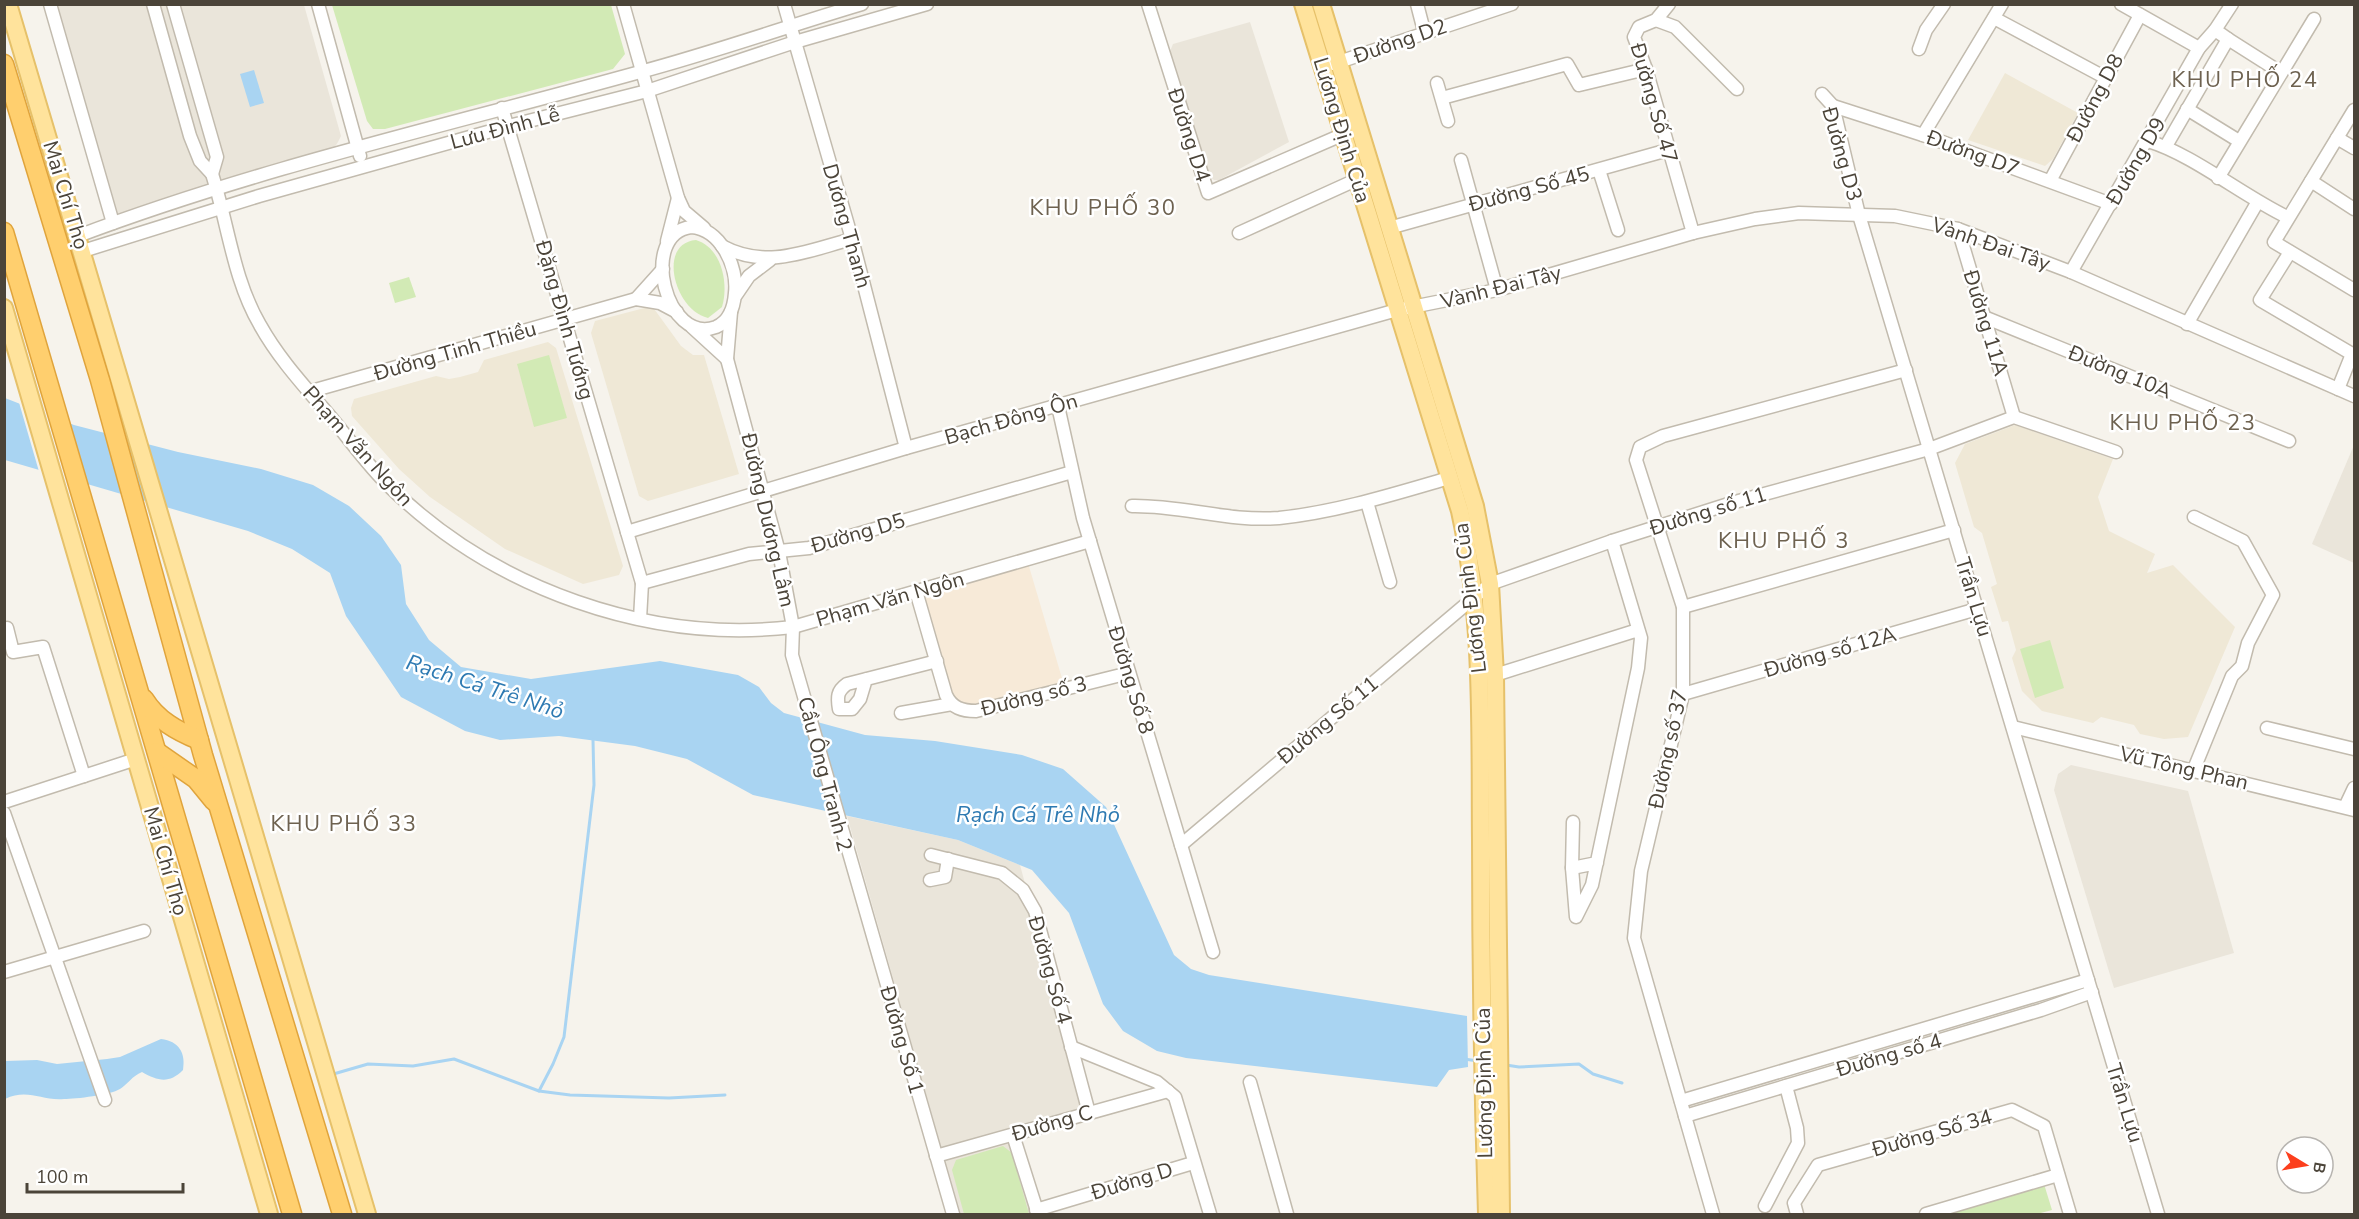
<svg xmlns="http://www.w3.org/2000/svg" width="2359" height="1219" font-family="'Nunito Sans',sans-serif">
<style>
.residential{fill:#eae5da}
.commercial{fill:#f7ead8}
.education{fill:#efe8d6}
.green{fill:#d2eab5}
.water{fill:#a9d4f2}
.pier{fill:#f6f3ec}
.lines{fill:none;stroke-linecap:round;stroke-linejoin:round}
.stream{stroke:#a9d4f2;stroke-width:3}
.minor-casing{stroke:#c2bbae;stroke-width:15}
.major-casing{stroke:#e6c16a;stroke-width:20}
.highway-casing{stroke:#e0a43c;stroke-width:21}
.minor{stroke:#fff;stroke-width:12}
.major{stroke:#ffe39c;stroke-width:16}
.highway{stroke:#ffcf6e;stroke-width:18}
.labels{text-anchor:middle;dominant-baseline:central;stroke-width:5;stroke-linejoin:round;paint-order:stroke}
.street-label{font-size:21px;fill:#4b4439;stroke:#fff}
.neighbourhood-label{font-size:22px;letter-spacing:1.5px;fill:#6e6250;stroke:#fff}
.water-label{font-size:22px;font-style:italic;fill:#2e7ab2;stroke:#fff}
</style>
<rect width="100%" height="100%" fill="#f6f3ec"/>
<g class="residential">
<polygon points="53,5 304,5 341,136 338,142 334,148 114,216"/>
<polygon points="1250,22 1289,142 1219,180 1214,180 1208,175 1169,54 1173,44"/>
<polygon points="2354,445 2354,563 2312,544"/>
<polygon points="2071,765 2188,791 2234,953 2114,988 2054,790 2058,774"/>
<polygon points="847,816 958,840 1020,865 1087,1112 1012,1135 1035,1214 960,1214"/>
</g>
<polygon class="commercial" points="1028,563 1064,685 973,707 964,707 950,697 923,601 925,597 931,591"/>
<g class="education">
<polygon points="2005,73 2078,113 2053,159 2045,166 1968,140"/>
<polygon points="652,306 681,346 693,355 704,355 739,474 648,501 639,496 591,333 595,321"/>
<polygon points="548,342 556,348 623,566 619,575 583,584 505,549 430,497 399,469 352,416 351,408 354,399 436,376 449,379 460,377 478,372 484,360"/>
<polygon points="2015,425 2113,459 2098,497 2109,531 2155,554 2147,573 2173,565 2235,627 2188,737 2164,739 2140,734 2134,725 2101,717 2093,723 2042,711 2022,691 2012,658 2016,650 2008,621 2002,622 1991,587 1997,584 1982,533 1974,527 1955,463 1965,444"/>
</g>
<g class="green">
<polygon points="332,5 611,5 625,54 613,69 385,129 373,129 367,121"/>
<path d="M696,240C722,248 729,284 722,307L708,318C674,310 657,243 696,240Z"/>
<polygon points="409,277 416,297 395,303 389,283"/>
<polygon points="549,355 567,418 534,427 517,364"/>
<polygon points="2050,640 2064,688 2035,698 2020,649"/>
<polygon points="1003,1146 1012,1153 1029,1214 964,1214 952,1170 956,1160"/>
<polygon points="2044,1184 2052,1210 2037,1214 1948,1214"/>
</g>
<g class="water">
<polygon points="254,70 264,103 250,107 240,74"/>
<polygon points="5,398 74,425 178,452 261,469 313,485 349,506 381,536 401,565 406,604 429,640 461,667 531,679 660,661 738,675 759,687 771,703 784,713 865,735 935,741 1022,755 1063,769 1106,807 1174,955 1191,969 1209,975 1467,1016 1468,1067 1449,1070 1437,1087 1186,1058 1157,1051 1123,1031 1103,1004 1069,913 1032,870 958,840 753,795 687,759 635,746 559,736 500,740 465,731 401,697 346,616 330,573 292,549 248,531 5,460"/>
<path d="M161,1039C179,1041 186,1053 183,1070C169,1084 158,1081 142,1072C132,1076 128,1084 120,1089C110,1095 76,1099 64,1099C41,1101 28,1088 5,1099V1061L37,1060L57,1064L107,1059L120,1057Z"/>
</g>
<polygon class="pier" points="18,399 68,419 88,489 40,475"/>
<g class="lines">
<g class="stream">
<polyline points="1464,1059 1478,1061"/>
<polyline points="1506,1065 1519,1067 1579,1064 1593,1074 1622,1083"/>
<polyline points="330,1075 368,1064 413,1066 454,1059 539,1091 570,1095 669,1098 725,1095"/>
<polyline points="539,1091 553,1064 564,1037 594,785 593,740"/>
</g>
<g class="minor-casing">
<g id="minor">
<polyline points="50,4 113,223"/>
<path d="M153,4L190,136L200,161L212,174C228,223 233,279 260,325C280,361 308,390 334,421C353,444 369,467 390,487C494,589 649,644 793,627L1090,541"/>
<polyline points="173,4 217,157 212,174"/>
<polyline points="318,4 360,156"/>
<polyline points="623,4 678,198 684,211 704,228"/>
<polyline points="784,4 852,239 906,448"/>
<polyline points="1148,4 1208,193 1344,134"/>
<polyline points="1417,4 1424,31"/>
<polyline points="1669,4 1656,20 1639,27 1634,37 1646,69 1693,233"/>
<polyline points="2121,4 2199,48"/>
<polyline points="1994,18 2106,78"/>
<polyline points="1656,20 1675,27 1737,89"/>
<polyline points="2228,39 2280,72"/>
<polyline points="1919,49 1926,30 1944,4"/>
<polyline points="1333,64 1512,4"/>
<polyline points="1437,83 1448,121"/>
<polyline points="1822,94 1833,106 1859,215 2158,1214"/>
<polyline points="1442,98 1567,64 1579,85 1646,69"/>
<polyline points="1833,106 1923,135 2111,204"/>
<polyline points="502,108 642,583 640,619"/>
<polyline points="2187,109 2239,141"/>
<polyline points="2354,110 2274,242 2354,290"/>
<polyline points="1923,135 2002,4"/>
<polyline points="2337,138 2354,148"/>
<path d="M2148,141C2192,154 2243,196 2287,217"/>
<polyline points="2166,146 2228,39 2215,30 2232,4"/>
<polyline points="1461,160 1497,290"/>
<polyline points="1599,170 1618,230"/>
<polyline points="2218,178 2314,19"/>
<polyline points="2050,181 2140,15"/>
<polyline points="2311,181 2354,209"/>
<path d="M691,227C721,229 738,267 735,293C734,307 730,321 716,327C666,346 638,234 691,227Z"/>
<polyline points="1389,228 1668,150"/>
<polyline points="1958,229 2014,417"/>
<polyline points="1239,233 1358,179"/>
<path d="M78,236C261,167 453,124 640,72C715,52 788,26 862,4"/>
<polyline points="667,241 678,198"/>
<path d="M722,246C767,270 806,251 852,239"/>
<polyline points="83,251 259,196 509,126 647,91 795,42 927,4"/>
<polyline points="2290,252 2260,300 2352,354 2338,389"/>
<polyline points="2071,272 2199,48 2215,30"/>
<polyline points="736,295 749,276 770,260"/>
<polyline points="636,299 663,269"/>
<polyline points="731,312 727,359 779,552 793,627 792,655 953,1214"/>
<polyline points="1984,317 2289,441"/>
<polyline points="2187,324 2257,203"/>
<polyline points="692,327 727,359"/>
<polyline points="308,392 636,299 660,303 677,312"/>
<polyline points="1058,406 1083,518 1213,952"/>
<polyline points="1367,502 1390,582"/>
<path d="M1132,506C1181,505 1229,522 1279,518C1337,512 1394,494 1449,478"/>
<polyline points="627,532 906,448 1397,310 1497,290 1693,233 1755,219 1799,213 1895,216 1958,229 2071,272 2354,396"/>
<polyline points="642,583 749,554 809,548 1072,472"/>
<path d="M916,591L946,695C952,708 962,711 976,711L1129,673"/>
<polyline points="1683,607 1954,530"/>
<polyline points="7,628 13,652 43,647 84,776"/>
<polyline points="1495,675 1638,630"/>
<path d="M866,679L860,699L852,709H839C837,697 837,691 847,684L937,661"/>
<polyline points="1683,694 1977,609"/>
<polyline points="901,713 952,704"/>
<polyline points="2013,727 2354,810"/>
<polyline points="2267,728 2354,749"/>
<polyline points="2194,769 2232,676 2242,666 2248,643 2273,595 2243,541 2194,517"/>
<polyline points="4,802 136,759"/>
<polyline points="2345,807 2354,788"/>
<polyline points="4,813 105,1100"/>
<polyline points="1181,845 1490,584 1612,541 1735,502 1929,449 2014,417 2116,452"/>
<polyline points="931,855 1002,873 1023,890 1035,911 1089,1113"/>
<polyline points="1597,863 1572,868 1576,917 1592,885 1638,668 1641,638 1612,541"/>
<polyline points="1572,868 1573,822"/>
<polyline points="930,880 945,877 948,859"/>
<polyline points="4,972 144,931"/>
<polyline points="1071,1047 1157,1082 1175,1097 1210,1214"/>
<polyline points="1250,1082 1287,1214"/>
<polyline points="1681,1101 2088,980"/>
<polyline points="1685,1116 2041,1010 2092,992"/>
<polyline points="1013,1135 1038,1214"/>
<polyline points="936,1156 1168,1091"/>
<polyline points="1765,1206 1798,1143 1797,1128 1786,1086"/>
<polyline points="1036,1210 1193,1163"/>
<polyline points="1713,1214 1634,938 1641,871 1683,694 1683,607 1636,460 1640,447 1663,436 1906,370"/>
<polyline points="1797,1214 1794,1203 1818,1165 2012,1110 2044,1126 2070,1214"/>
<polyline points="1926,1214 2058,1175"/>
</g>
</g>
<g class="major-casing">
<g id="major">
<polyline points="8,4 367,1214"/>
<path d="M1303,4L1460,511C1484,620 1480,730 1481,841C1481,966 1483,1090 1487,1214"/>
<polyline points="1321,4 1475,506 1490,584 1495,675 1501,1214"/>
<polyline points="4,308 269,1214"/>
</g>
</g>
<g class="highway-casing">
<g id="highway">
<polyline points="4,64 100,380 203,755 342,1214"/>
<polyline points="4,232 292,1214"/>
<path d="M144,699C157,720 177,731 199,740"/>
<polyline points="157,752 196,779 214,801"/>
</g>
</g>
<use href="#minor" class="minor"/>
<use href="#major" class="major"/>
<use href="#highway" class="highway"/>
</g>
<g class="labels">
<g class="street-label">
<text transform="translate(1400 41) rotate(-19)">Đường D2</text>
<text transform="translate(2095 98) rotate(-62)">Đường D8</text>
<text transform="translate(1654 103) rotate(74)">Đường Số 47</text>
<text transform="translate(505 128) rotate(-15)">Lưu Đình Lễ</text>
<text transform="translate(1342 130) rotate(73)">Lương Định Của</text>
<text transform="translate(1189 135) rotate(72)">Đường D4</text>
<text transform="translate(1973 153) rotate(20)">Đường D7</text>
<text transform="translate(1842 154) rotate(74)">Đường D3</text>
<text transform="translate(2136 161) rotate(-60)">Đường D9</text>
<text transform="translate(1529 189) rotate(-15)">Đường Số 45</text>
<text transform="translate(66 195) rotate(73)">Mai Chí Thọ</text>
<text transform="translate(847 226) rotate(74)">Dương Thanh</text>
<text transform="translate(1991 244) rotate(19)">Vành Đai Tây</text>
<text transform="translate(1501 287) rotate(-14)">Vành Đai Tây</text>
<text transform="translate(565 320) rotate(74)">Đặng Đình Tướng</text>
<text transform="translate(1986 323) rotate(73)">Đường 11A</text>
<text transform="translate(455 351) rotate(-16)">Đường Tinh Thiều</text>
<text transform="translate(2120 372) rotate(22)">Đường 10A</text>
<text transform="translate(1011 419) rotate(-16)">Bạch Đông Ôn</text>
<text transform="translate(358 446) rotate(48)">Phạm Văn Ngôn</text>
<text transform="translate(1708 511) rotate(-17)">Đường số 11</text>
<text transform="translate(768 520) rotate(77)">Đường Dương Lâm</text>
<text transform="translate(858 533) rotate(-16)">Đường D5</text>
<text transform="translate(1974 597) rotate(73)">Trần Lựu</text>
<text transform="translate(1470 598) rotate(-97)">Lương Định Của</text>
<text transform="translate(890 599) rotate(-16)">Phạm Văn Ngôn</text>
<text transform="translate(1830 652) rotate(-16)">Đường số 12A</text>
<text transform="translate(1131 680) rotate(73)">Đường Số 8</text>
<text transform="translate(1034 696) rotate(-14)">Đường số 3</text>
<text transform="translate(1328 720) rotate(-40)">Đường Số 11</text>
<text transform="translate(1668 749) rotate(-78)">Đường số 37</text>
<text transform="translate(2184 768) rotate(13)">Vũ Tông Phan</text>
<text transform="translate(825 774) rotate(75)">Cầu Ông Tranh 2</text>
<text transform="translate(166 861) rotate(74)">Mai Chí Thọ</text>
<text transform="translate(1050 970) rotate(74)">Đường Số 4</text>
<text transform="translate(902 1040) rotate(74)">Đường Số 1</text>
<text transform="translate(1889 1055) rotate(-16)">Đường số 4</text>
<text transform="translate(1484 1083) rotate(-91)">Lương Định Của</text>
<text transform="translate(2125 1103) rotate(73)">Trần Lựu</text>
<text transform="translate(1052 1123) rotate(-16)">Đường C</text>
<text transform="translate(1932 1133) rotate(-16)">Đường Số 34</text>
<text transform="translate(1132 1181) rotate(-17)">Đường D</text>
</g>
<g class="neighbourhood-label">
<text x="2245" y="80">KHU PHỐ 24</text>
<text x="1103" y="208">KHU PHỐ 30</text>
<text x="2183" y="423">KHU PHỐ 23</text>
<text x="1784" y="541">KHU PHỐ 3</text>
<text x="344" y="824">KHU PHỐ 33</text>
</g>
<g class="water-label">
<text transform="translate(485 687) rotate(18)">Rạch Cá Trê Nhỏ</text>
<text x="1038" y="815">Rạch Cá Trê Nhỏ</text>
</g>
</g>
<rect width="2359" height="1219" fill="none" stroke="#4b4439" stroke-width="12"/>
<g transform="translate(2305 1165) rotate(101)"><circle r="28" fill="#ffffff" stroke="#b7b4b0" stroke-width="1.5"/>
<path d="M0-4.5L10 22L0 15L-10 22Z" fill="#fc3f1d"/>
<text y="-9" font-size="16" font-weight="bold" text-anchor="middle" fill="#4b4439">B</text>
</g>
<path d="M27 1183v9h156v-9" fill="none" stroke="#4b4439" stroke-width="3"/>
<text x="36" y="1183" font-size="18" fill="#4b4439" stroke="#ffffff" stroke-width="4.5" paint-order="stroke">100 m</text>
</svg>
